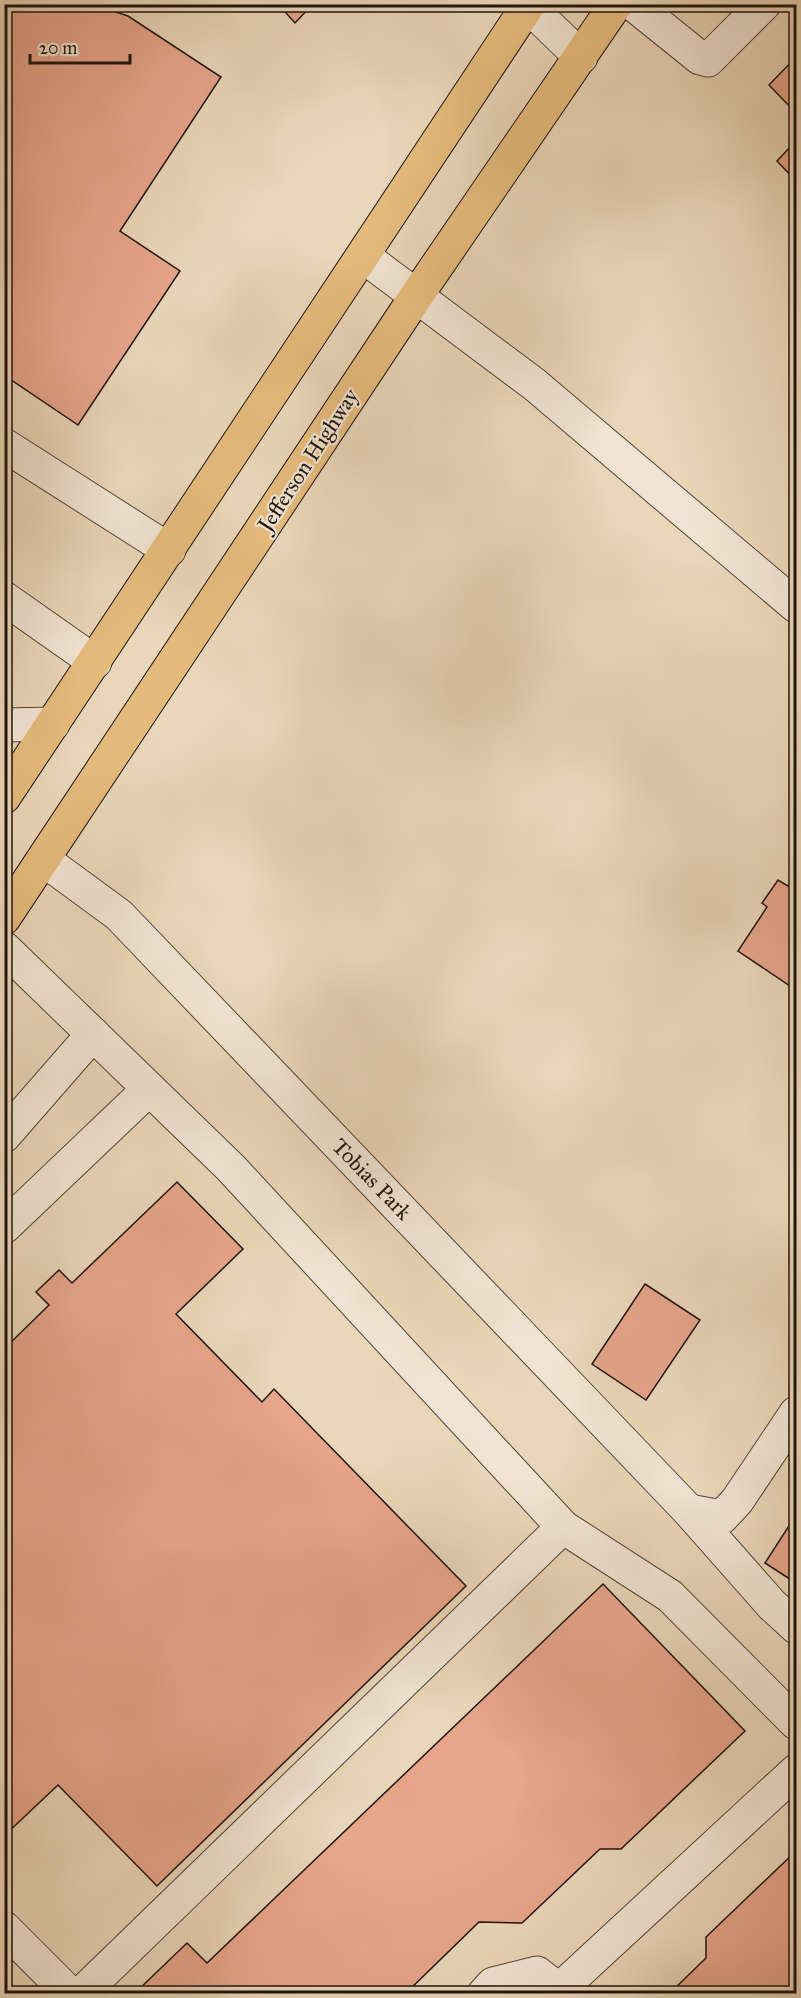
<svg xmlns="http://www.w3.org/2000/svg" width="801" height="1998" viewBox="0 0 801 1998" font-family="'IM FELL Great Primer',serif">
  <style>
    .building { fill: #e7a58b; stroke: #1e140c; stroke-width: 1.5 }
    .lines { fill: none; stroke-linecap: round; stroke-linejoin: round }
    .minor-casing { stroke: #514437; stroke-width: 35 }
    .major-casing { stroke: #1e140c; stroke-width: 35 }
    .minor { stroke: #f1e4d2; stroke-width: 33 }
    .major { stroke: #e5bb7c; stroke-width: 33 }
    .labels { text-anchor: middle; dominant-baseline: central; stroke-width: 4.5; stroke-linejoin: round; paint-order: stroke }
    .street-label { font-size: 22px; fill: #1e140c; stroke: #f1e4d2 }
  </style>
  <rect width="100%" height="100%" fill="#ead6b9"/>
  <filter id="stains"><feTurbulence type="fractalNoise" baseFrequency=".00333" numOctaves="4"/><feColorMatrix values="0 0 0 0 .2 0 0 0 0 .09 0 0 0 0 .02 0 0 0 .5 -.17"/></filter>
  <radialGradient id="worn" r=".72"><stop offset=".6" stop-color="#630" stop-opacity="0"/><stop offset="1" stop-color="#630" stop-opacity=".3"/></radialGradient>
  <!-- building -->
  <g class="building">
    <polygon points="4,4 91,4 128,16 221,77 120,231 180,271 78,425 4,375"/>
    <polygon points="278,4 313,4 295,23"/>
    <polygon points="796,57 796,113 769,85"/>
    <polygon points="796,141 796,181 777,161"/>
    <polygon points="796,878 796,990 738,951 767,907 762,903 778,880 788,886"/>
    <polygon points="177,1182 243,1249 176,1314 262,1402 274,1389 466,1586 157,1886 58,1785 4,1836 4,1349 49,1305 36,1292 59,1270 72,1283"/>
    <polygon points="645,1284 700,1320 646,1400 592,1364"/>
    <polygon points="796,1515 796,1583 765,1563"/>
    <polygon points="603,1584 745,1731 621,1849 600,1849 522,1923 479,1922 405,1994 134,1994 187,1943 207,1963"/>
    <polygon points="796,1851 796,1994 669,1994 706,1958 706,1937"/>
  </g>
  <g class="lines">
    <defs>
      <g id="minor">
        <polyline points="526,4 581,57"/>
        <polyline points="633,4 700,58 708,60 764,4"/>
        <polyline points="363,256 534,384 796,606"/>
        <polyline points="4,445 169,550"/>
        <polyline points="4,598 95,662"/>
        <polyline points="4,725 53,724"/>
        <polyline points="44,860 119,915 689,1511 772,1605 796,1627"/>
        <polyline points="4,948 231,1168 563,1527 670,1596 796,1723"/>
        <polyline points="4,1136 93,1034"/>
        <polyline points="4,1227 149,1089"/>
        <polyline points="689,1511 722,1517 737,1501 796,1413"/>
        <polyline points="4,1928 70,1994"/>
        <polyline points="559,1990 796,1771"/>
        <polyline points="81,1994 563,1527"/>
        <polyline points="484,1994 493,1984 537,1973 564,1994"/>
      </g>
      <g id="major">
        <polyline points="4,797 529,4"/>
        <polyline points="4,918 417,295 616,4"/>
      </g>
    </defs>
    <!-- minor casing -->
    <use href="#minor" class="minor-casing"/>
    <!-- major casing -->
    <use href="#major" class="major-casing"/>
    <!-- minor -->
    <use href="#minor" class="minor"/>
    <!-- major -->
    <use href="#major" class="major"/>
  </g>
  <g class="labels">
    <!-- street labels -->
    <g class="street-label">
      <text transform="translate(308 460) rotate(-57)">Jefferson Highway</text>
      <text transform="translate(372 1179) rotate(46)">Tobias Park</text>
    </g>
  </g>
  <!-- margin -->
  <rect width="801" height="1998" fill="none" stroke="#ead6b9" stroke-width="24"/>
  <rect x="6" y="6" width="789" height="1986" fill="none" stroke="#1e140c" stroke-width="3"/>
  <rect x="12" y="12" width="777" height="1974" fill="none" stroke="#1e140c" stroke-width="1.5"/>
  <!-- scale -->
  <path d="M30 54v9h100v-9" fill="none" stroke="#1e140c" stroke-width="3"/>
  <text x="39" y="54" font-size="18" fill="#1e140c" stroke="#f1e4d2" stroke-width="4.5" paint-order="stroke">20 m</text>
  <rect width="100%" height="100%" filter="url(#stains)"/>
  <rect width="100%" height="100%" fill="url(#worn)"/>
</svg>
